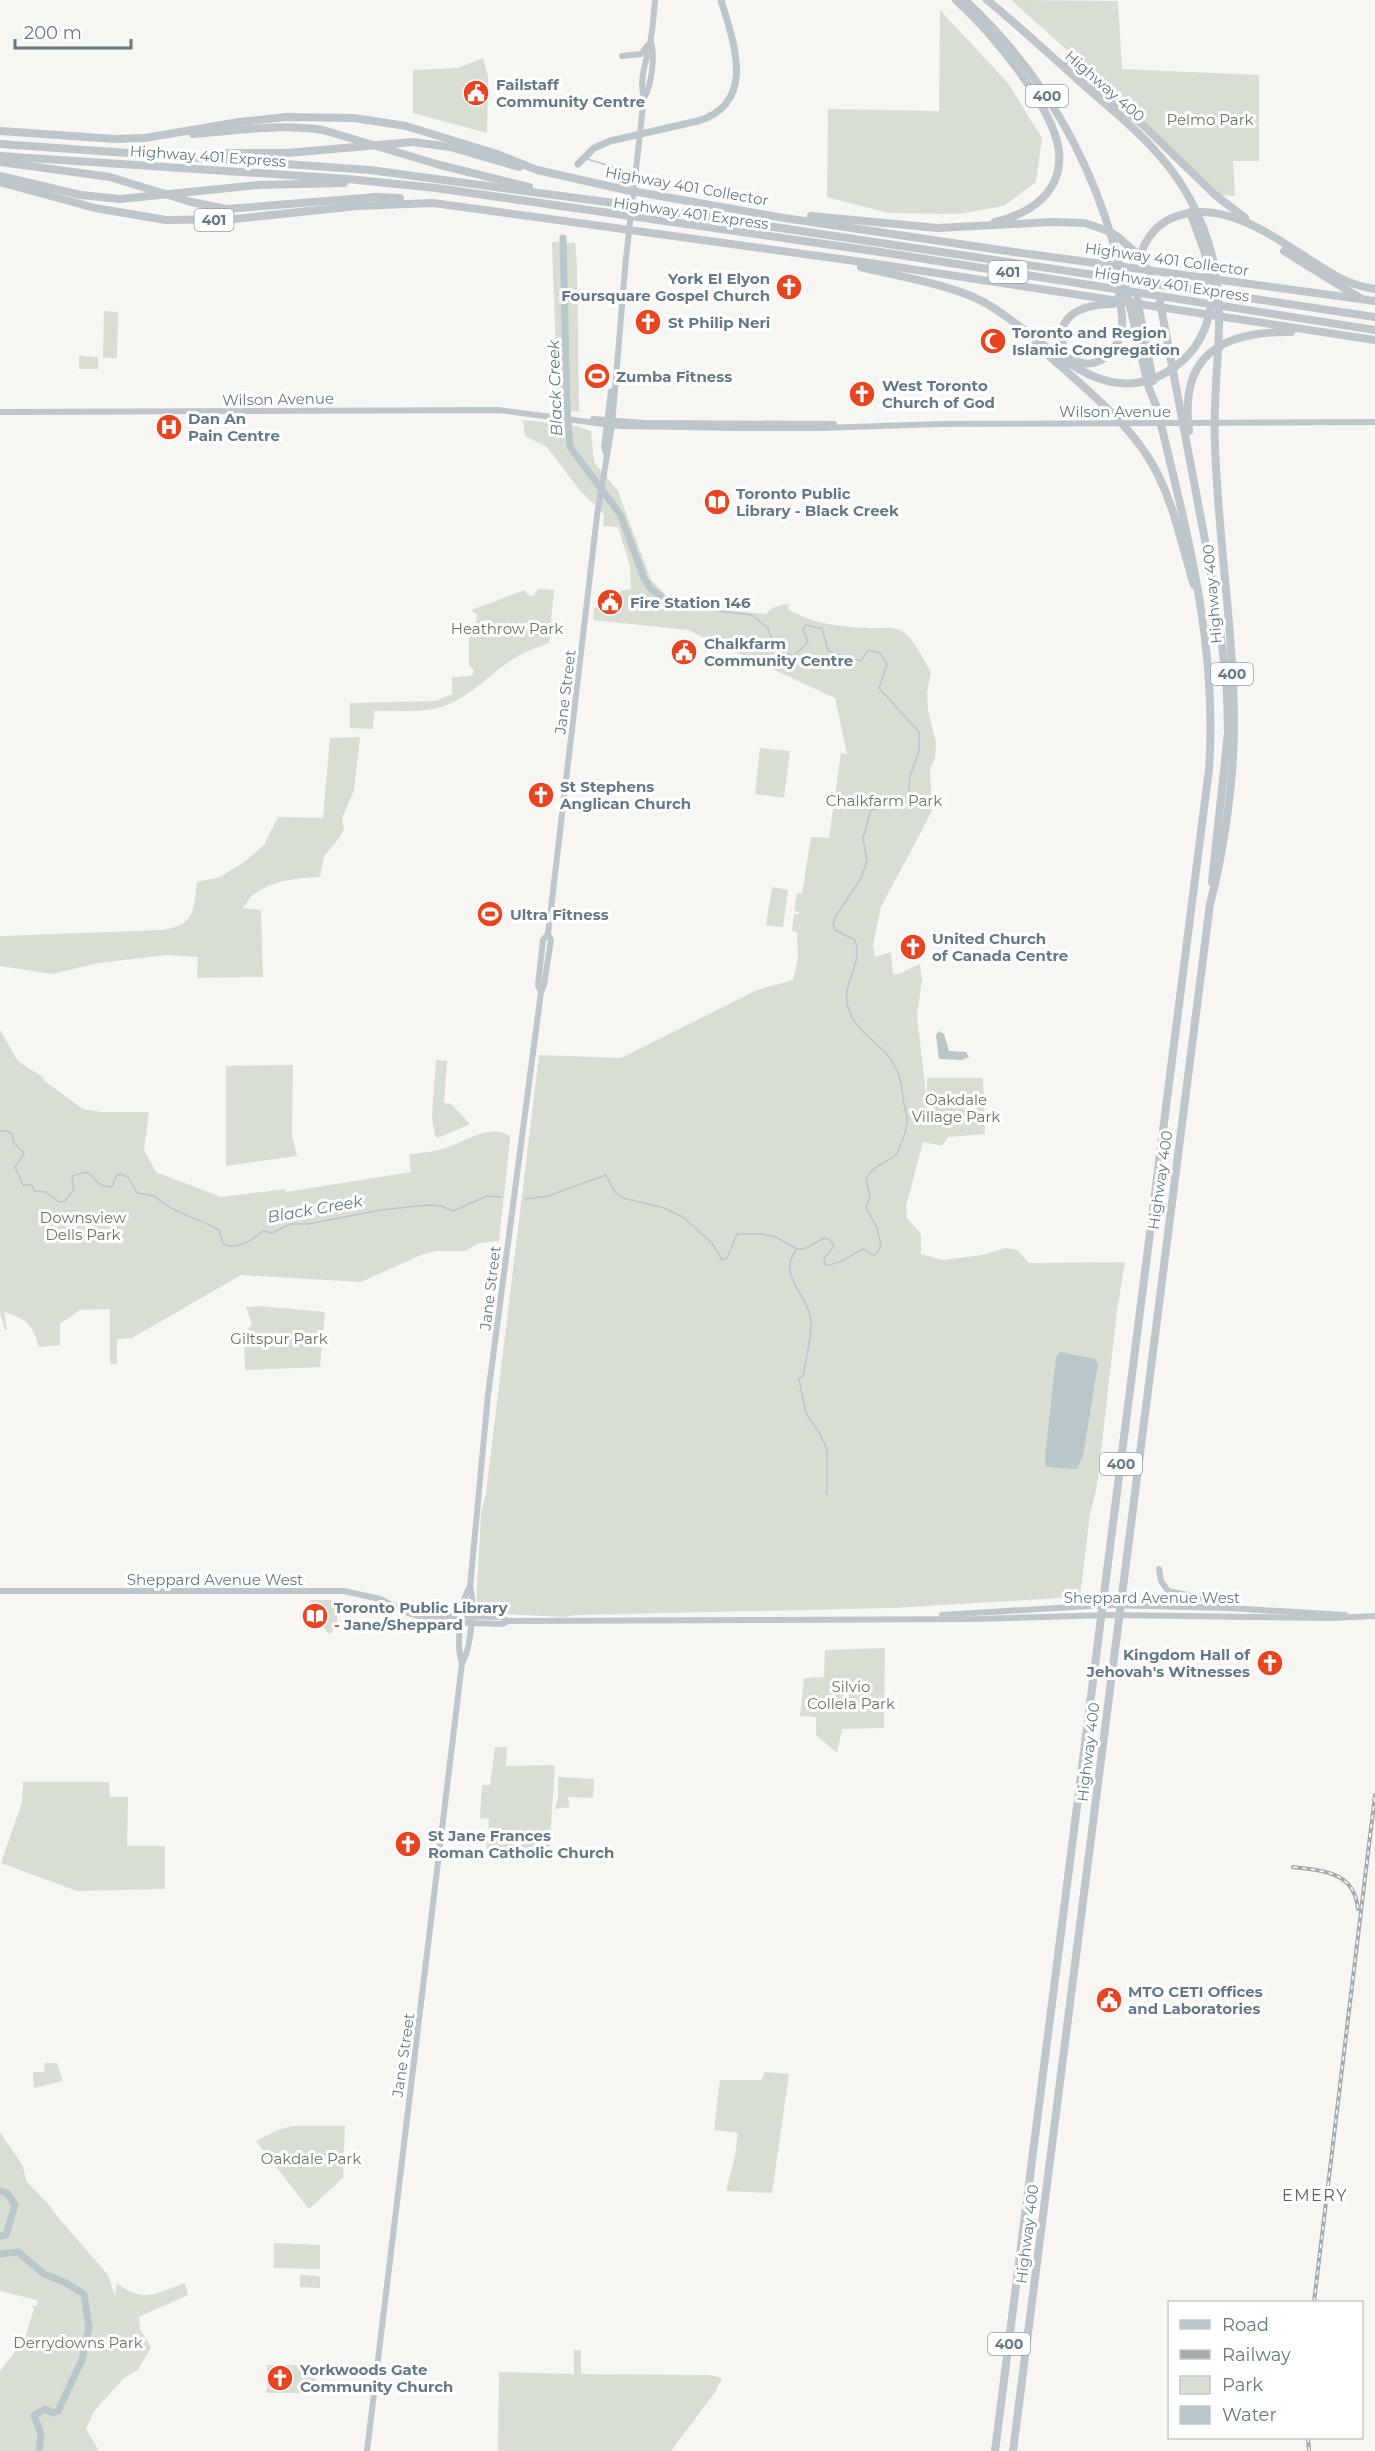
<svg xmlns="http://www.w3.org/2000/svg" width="1375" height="2451" viewBox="0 0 1375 2451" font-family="Montserrat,sans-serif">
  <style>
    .green { fill: #d8ded4 }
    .water { fill: #b9c7ca }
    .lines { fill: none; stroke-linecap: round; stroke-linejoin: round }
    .stream { stroke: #b9c7ca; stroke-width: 1.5 }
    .river { stroke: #b9c7ca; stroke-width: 7 }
    .secondary { stroke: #bec6cb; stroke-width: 6 }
    .motorway { stroke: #bec6cb; stroke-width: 8 }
    .rail-casing { stroke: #a2aaaf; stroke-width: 4 }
    .rail { stroke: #fff; stroke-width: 1.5; stroke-dasharray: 4.5; stroke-linecap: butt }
    .labels { text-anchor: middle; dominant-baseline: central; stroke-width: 6; stroke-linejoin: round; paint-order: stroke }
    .shield { fill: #fff; stroke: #93a1aa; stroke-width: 1.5 }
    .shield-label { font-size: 14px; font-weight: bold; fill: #657985 }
    .poi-label { font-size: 15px; font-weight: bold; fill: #657985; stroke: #fff; text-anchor: start }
    .street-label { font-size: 15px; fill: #657985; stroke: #fff }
    .park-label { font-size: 15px; fill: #667760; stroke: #fff }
    .water-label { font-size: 16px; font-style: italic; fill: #607b81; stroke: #fff }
    .neighbourhood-label { font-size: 16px; letter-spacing: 1.5px; fill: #53616a; stroke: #fff }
  </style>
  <rect width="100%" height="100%" fill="#f7f6f3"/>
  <!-- green -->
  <g class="green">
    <polygon points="1011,0 1118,1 1122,69 1259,75 1259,161 1233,161 1235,196 1219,195 1115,93"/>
    <polygon points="940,10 1008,83 1042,138 1036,182 1004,206 959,214 888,213 827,197 828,109 939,111"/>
    <polygon points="483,58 488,76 487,133 413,113 413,70 458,68"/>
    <polygon points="552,242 575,243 577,264 579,412 558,409"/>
    <polygon points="104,311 118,312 117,358 103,358"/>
    <polygon points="79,356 98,357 98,369 79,369"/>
    <path d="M523,420L577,426L591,431L594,462L618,491L651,580L667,596L711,609L767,614C771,606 781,605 789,604L788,609C812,624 841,627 869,628C881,629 895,625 905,633C916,643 923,659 931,672L927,693L928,710L936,743L935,759L930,769L932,811L881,907L873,944L875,957L891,952L893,974H899L920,964L922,979L917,1016L927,1102V1078H983L985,1134L948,1137L942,1146L923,1142L906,1206L907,1218L921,1234V1254L943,1260L982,1255L1006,1248L1017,1250L1029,1263L1125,1262L1117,1311L1097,1486L1090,1514L1080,1596L1077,1591L1076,1597L892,1608L576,1615L565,1617L479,1613L476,1608L481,1514L486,1493L539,1055L621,1058L757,990L793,980L798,959L797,932L792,931L794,914H799V912L794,911L797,893L802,894L811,837L829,838L841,753L847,754L835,698L688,630L593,620L594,608L620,607V591L631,589L630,566L618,527L603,526L604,514L581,492L547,447L525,436Z"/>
    <path d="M539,589L554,590L549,643C535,648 522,653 510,661C490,675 472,694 449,704C428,714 397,710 374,711L373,729L350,728V703L436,701L452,694V677L472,676L474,670L469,666V625L476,622L477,615L471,610L525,590L528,595L533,596Z"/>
    <path d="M360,737L354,790L342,819L344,828L340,837L324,856L320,877C296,878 274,880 254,894C249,897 247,905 242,908L261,910L263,977L197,978L198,957L167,955L99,963L52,974L0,966V936L163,930C196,924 193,911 197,882L220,877L244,862L264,845L278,817L323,818L330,738Z"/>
    <polygon points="760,748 790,751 784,798 755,794"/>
    <polygon points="772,887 788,890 783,927 766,925"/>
    <path d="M0,1030L18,1061L44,1078L43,1080L83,1109L101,1112H149L144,1150L156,1172L221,1197L285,1189L286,1192L411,1172L409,1154C420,1153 432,1152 442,1149C463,1144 488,1122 510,1136V1140L499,1241L479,1243L466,1251H435L421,1255L361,1282L241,1275L132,1338L117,1339V1364H110V1309L80,1310L60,1324V1345L39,1347C33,1325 26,1318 4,1312L7,1330H5L0,1313Z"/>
    <polygon points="436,1060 447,1061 444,1103 451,1104 470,1124 438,1138 435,1136 432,1116"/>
    <polygon points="293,1065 292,1135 297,1156 226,1166 226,1066"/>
    <polygon points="259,1306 325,1312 320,1367 245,1370 244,1334 252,1324 246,1307"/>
    <polygon points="310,1600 337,1600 337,1628 329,1634 322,1626 322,1606 310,1606"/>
    <polygon points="885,1648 884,1728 842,1729 837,1753 816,1735 816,1717 800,1716 804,1678 824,1677 825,1650"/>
    <polygon points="495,1747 507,1747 506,1766 555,1765 549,1854 486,1854 489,1819 480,1818 482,1785 490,1785"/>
    <polygon points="558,1777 594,1779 593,1798 568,1797 570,1807 555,1809 558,1797"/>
    <polygon points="23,1782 109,1782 110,1797 128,1797 127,1846 165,1846 165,1889 77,1891 1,1863 22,1802"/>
    <polygon points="45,2063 57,2063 63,2081 34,2088 33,2072 44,2072"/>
    <polygon points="765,2072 789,2074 772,2193 726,2191 735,2156 738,2133 714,2130 720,2080 761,2080"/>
    <polygon points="292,2126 345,2126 343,2178 309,2209 256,2141 278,2130"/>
    <path d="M0,2132L23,2166L26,2181L53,2209H51L108,2275L115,2296L117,2283C143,2304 157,2293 185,2283L188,2295L139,2317L140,2329L151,2347L138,2370L124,2378L94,2411L86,2429L99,2451H0V2371L24,2340L34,2309L32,2306H37V2300L0,2291Z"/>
    <polygon points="274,2243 320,2245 320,2269 274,2268"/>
    <polygon points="300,2275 320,2276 320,2288 300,2287"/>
    <polygon points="574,2350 581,2350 581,2374 709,2375 722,2378 716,2391 671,2451 498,2451 499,2372 574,2374"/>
    <polygon points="267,2365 317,2365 314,2393 267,2393"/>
  </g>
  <!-- water -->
  <g class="water">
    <polygon points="939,1031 944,1034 949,1051 966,1052 969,1057 962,1060 939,1059 936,1035"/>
    <polygon points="1060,1352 1095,1359 1098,1364 1083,1456 1077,1469 1046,1467 1045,1458 1056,1357"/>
  </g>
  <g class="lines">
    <!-- stream -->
    <g class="stream">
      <polyline points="584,158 626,171"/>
      <path d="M0,1131H7L12,1134L14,1143L24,1153L15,1167L23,1185H32L34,1191L46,1192L59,1202L65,1201L74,1189L72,1183L73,1176L85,1172L90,1174C97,1182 101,1188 112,1187L116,1176L120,1174L128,1177L137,1193L155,1196C168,1211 201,1219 219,1230L223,1244C239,1250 251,1241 263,1231L272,1233L290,1224H308L381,1210L427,1205L441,1206L453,1211L487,1196L501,1197"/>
      <path d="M526,1199L548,1196L606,1175L615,1192L623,1198L664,1208L683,1217L712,1243L722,1260L727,1258L737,1234H761L776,1237L797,1249H804L824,1238L830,1240L834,1246L824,1259L825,1265C841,1265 851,1254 864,1249L872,1255L876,1254L881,1246L877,1228L866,1207L870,1197L866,1178C874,1164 893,1161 897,1153C901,1145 906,1131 907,1122C908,1116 905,1110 904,1104C902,1092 902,1080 896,1068C885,1044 855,1034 848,1007C841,983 864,964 855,940L835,930L833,924L835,917L861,878L867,861L863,838L871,810L892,806L901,807L908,800L910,776L919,751V732L879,688L887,664L880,653L868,650L861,661L833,653L828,650L822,629L806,625L803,629L808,642L794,656L780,652L774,647L768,628L752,615L686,607"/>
      <path d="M796,1250C776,1278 811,1295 811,1324C811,1340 806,1359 803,1376L799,1379L806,1413L820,1434L827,1450V1494"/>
    </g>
    <!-- river -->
    <g class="river">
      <path d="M578,164L594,148L610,141L698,121C757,103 734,43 721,0"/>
      <polyline points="563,238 567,409 570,447 620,514 644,578 650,588 667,602 686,607"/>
      <polyline points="0,2191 7,2193 15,2205 6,2235 0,2236"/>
      <polyline points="0,2254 18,2252 44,2274 66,2283 84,2294 89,2328 82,2360 58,2411 53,2413 45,2409 34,2415 41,2434 39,2451"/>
    </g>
    <!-- secondary -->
    <g class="secondary">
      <polyline points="622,56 641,54 647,46"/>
      <path d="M644,98C652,84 655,57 651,42"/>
      <polyline points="0,412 498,410 619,426 739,428 821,428 941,424 1375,422"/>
      <polyline points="593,419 644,423 834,424"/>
      <polyline points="606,453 604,447 611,391"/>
      <polyline points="541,992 538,985 543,940 548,934"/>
      <polyline points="1159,1569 1161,1581 1168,1591 1207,1599 1222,1606"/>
      <polyline points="0,1591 344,1591 380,1599 408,1613 436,1622 502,1624 508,1621 978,1619 1109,1615 1332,1618 1375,1616"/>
      <polyline points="942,1615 1106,1605 1228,1608 1345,1615"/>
      <polyline points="426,1619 436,1616 501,1617 508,1621"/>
      <path d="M462,1663C456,1648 460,1600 470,1587"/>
      <path d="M367,2451L462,1663C471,1649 475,1603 470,1587L488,1395L541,992L544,985L551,940L548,934L597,516L612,425L626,258L644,98C638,78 648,58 651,38C653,25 654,13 655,0"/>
    </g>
    <!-- motorway -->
    <g class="motorway">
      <path d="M956,0C990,31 1053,105 1059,151C1063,192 1030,214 995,222"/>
      <path d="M965,0C1036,66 1086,149 1113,242C1128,290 1137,340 1149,388L1157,408C1186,529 1218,643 1209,769L995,2451"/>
      <path d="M987,0C1018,25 1048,53 1078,80C1119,116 1164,150 1190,199C1238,288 1211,354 1215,445C1218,539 1234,632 1234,725C1234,779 1224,852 1210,904L1013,2451"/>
      <polyline points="1065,61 1144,126 1214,194 1245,218"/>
      <polyline points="0,131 115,139 145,138 239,122 286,117 354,118 406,126 497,154 537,170 626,190 784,218 1000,250 1375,301"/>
      <path d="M193,134C237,131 279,123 323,130L440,165L529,187"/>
      <polyline points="0,144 370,170 621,204 1375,317"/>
      <polyline points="206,153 287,153 413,142 450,147 519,167"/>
      <polyline points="0,156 348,179 436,188 887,253 1375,330"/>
      <polyline points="0,162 110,177 191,202 227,209 376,197 400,198"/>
      <polyline points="0,176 81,195 120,199 258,185 344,183"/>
      <polyline points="0,182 95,208 166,220 234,219 357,206 433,203 877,264 1375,340"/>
      <polyline points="1190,212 1205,253 1211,298"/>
      <polyline points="811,216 938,228 1052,222 1085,223 1108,231 1118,237 1134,251 1150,273"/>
      <polyline points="1284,251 1360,298"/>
      <path d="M1139,259C1145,239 1156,223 1177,216C1233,196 1293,253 1340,278C1351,284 1363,287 1375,289"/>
      <path d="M861,267C897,276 936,282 971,296C1034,322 1092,416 1167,372C1191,358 1205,337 1210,310"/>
      <polyline points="1137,299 1153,381"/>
      <polyline points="1160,302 1207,551 1222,644 1227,692 1228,733 1212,882"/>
      <path d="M1113,304C1092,304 1060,310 1062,338C1062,344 1064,351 1069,355C1089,375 1115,357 1121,333C1124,321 1121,309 1119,296"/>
      <path d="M1036,344C1079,384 1135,424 1160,479C1176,513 1183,550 1194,585"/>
      <path d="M1189,431C1179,355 1222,331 1291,332"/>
    </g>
    <defs>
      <g id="rail">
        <path d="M1293,1867C1323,1871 1354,1871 1358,1909"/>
        <polyline points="1314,2302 1375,1795"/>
        <polyline points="1308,2438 1309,2451"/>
      </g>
    </defs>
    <!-- rail casing -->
    <use href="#rail" class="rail-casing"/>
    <!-- rail -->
    <use href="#rail" class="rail"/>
  </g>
  <!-- icons -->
  <defs>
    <symbol id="civic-disc" viewBox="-11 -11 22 22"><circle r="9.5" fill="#e74422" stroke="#fff"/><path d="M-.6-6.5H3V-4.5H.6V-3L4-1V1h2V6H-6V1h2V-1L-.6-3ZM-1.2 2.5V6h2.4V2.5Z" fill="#fff"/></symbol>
    <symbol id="church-disc" viewBox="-11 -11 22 22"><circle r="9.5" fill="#e74422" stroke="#fff"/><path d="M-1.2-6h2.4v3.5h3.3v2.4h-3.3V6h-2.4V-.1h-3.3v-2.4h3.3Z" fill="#fff"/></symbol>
    <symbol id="mosque-disc" viewBox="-11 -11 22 22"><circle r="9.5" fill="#e74422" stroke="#fff"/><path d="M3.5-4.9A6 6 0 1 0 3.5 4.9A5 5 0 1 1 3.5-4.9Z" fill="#fff"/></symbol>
    <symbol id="stadium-disc" viewBox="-11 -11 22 22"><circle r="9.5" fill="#e74422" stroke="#fff"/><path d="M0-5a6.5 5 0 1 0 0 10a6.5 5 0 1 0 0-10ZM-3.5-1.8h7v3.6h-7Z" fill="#fff"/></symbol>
    <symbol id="hospital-disc" viewBox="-11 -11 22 22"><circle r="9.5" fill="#e74422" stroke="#fff"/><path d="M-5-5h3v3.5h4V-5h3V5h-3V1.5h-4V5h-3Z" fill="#fff"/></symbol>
    <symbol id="library-disc" viewBox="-11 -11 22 22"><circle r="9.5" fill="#e74422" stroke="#fff"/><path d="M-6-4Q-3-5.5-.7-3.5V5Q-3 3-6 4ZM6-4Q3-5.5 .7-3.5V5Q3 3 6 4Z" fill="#fff"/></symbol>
  </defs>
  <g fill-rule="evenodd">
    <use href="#civic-disc" x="461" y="78" width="30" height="30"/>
    <use href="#church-disc" x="774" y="272" width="30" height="30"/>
    <use href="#church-disc" x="633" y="307" width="30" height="30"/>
    <use href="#mosque-disc" x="978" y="326" width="30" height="30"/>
    <use href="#stadium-disc" x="582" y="361" width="30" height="30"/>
    <use href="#church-disc" x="847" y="379" width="30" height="30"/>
    <use href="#hospital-disc" x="154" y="412" width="30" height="30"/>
    <use href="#library-disc" x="702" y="487" width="30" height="30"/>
    <use href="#civic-disc" x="595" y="587" width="30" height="30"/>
    <use href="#civic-disc" x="669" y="637" width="30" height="30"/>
    <use href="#church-disc" x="526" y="780" width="30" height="30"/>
    <use href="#stadium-disc" x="475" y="899" width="30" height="30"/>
    <use href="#church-disc" x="898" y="932" width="30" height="30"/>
    <use href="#library-disc" x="300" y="1601" width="30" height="30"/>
    <use href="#church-disc" x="1255" y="1648" width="30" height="30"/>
    <use href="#church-disc" x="393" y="1829" width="30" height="30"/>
    <use href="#civic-disc" x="1094" y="1985" width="30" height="30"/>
    <use href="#church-disc" x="265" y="2363" width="30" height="30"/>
  </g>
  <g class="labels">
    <!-- shield labels -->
    <g class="shield">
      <rect x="1026" y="85" width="42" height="22" rx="4.5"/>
      <rect x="194.5" y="209" width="39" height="22" rx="4.5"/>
      <rect x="988.5" y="261" width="39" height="22" rx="4.5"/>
      <rect x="1211" y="663" width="42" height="22" rx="4.5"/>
      <rect x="1100" y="1453" width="42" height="22" rx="4.5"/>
      <rect x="988" y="2333" width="42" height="22" rx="4.5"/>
    </g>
    <g class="shield-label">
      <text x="1047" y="96">400</text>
      <text x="214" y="220">401</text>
      <text x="1008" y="272">401</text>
      <text x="1232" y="674">400</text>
      <text x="1121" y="1464">400</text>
      <text x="1009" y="2344">400</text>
    </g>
    <!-- poi labels -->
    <g class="poi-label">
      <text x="496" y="84">Failstaff<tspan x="496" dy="17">Community Centre</tspan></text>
      <text x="770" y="278" text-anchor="end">York El Elyon<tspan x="770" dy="17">Foursquare Gospel Church</tspan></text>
      <text x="668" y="322">St Philip Neri</text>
      <text x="1012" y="332">Toronto and Region<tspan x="1012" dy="17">Islamic Congregation</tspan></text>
      <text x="616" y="376">Zumba Fitness</text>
      <text x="882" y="385">West Toronto<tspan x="882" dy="17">Church of God</tspan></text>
      <text x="188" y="418">Dan An<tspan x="188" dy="17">Pain Centre</tspan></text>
      <text x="736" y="493">Toronto Public<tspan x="736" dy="17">Library - Black Creek</tspan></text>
      <text x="630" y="602">Fire Station 146</text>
      <text x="704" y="643">Chalkfarm<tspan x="704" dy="17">Community Centre</tspan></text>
      <text x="560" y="786">St Stephens<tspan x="560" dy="17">Anglican Church</tspan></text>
      <text x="510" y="914">Ultra Fitness</text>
      <text x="932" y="938">United Church<tspan x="932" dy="17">of Canada Centre</tspan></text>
      <text x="334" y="1607">Toronto Public Library<tspan x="334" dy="17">- Jane/Sheppard</tspan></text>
      <text x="1250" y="1654" text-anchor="end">Kingdom Hall of<tspan x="1250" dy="17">Jehovah's Witnesses</tspan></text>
      <text x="428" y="1835">St Jane Frances<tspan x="428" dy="17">Roman Catholic Church</tspan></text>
      <text x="1128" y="1991">MTO CETI Offices<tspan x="1128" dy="17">and Laboratories</tspan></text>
      <text x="300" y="2369">Yorkwoods Gate<tspan x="300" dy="17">Community Church</tspan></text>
    </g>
    <!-- street labels -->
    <g class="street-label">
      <text transform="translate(1105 86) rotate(41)">Highway 400</text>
      <text transform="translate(208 156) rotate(4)">Highway 401 Express</text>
      <text transform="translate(687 186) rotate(10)">Highway 401 Collector</text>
      <text transform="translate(691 213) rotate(8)">Highway 401 Express</text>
      <text transform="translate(1167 259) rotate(8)">Highway 401 Collector</text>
      <text transform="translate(1172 284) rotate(9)">Highway 401 Express</text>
      <text transform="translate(278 399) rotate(-1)">Wilson Avenue</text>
      <text x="1115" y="411">Wilson Avenue</text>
      <text transform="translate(1212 594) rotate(-95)">Highway 400</text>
      <text transform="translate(565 692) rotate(-83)">Jane Street</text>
      <text transform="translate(1160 1180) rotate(-82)">Highway 400</text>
      <text transform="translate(490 1288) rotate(-83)">Jane Street</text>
      <text x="215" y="1579">Sheppard Avenue West</text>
      <text x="1152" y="1597">Sheppard Avenue West</text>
      <text transform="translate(1088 1752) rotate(-83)">Highway 400</text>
      <text transform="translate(403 2055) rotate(-82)">Jane Street</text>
      <text transform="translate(1027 2234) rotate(-83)">Highway 400</text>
    </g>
    <!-- park labels -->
    <g class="park-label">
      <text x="1210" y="119">Pelmo Park</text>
      <text x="507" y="628">Heathrow Park</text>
      <text x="884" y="800">Chalkfarm Park</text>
      <text x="956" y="1099">Oakdale<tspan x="956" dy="17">Village Park</tspan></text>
      <text x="83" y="1217">Downsview<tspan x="83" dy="17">Dells Park</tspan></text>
      <text x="279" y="1338">Giltspur Park</text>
      <text x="851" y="1686">Silvio<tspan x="851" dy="17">Collela Park</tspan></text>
      <text x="311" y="2158">Oakdale Park</text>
      <text x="78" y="2342">Derrydowns Park</text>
    </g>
    <!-- water labels -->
    <g class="water-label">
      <text transform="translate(555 388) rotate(-92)">Black Creek</text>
      <text transform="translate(315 1209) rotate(-10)">Black Creek</text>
    </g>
    <!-- neighbourhood labels -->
    <g class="neighbourhood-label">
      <text x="1315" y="2195">EMERY</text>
    </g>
  </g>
  <!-- legend -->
  <rect x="1168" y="2301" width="195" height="138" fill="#ffffff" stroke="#c1c9ce" stroke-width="1.5"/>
  <rect x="1180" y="2320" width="30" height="9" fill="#bec6cb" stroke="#c1c9ce" stroke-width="1.5"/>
  <text x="1222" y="2331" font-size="18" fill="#657985">Road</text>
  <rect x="1180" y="2350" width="30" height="9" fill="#a2aaaf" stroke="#c1c9ce" stroke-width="1.5"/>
  <text x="1222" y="2361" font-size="18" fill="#657985">Railway</text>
  <rect x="1180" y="2376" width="30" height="18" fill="#d8ded4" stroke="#c1c9ce" stroke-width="1.5"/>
  <text x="1222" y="2391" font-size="18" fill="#657985">Park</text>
  <rect x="1180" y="2406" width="30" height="18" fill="#b9c7ca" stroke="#c1c9ce" stroke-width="1.5"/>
  <text x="1222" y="2421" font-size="18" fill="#657985">Water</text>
  <!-- scale -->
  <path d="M15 39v9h116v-9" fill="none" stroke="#657985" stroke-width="3"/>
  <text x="24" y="39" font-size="18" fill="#657985" stroke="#ffffff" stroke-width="4.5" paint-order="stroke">200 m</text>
</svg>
